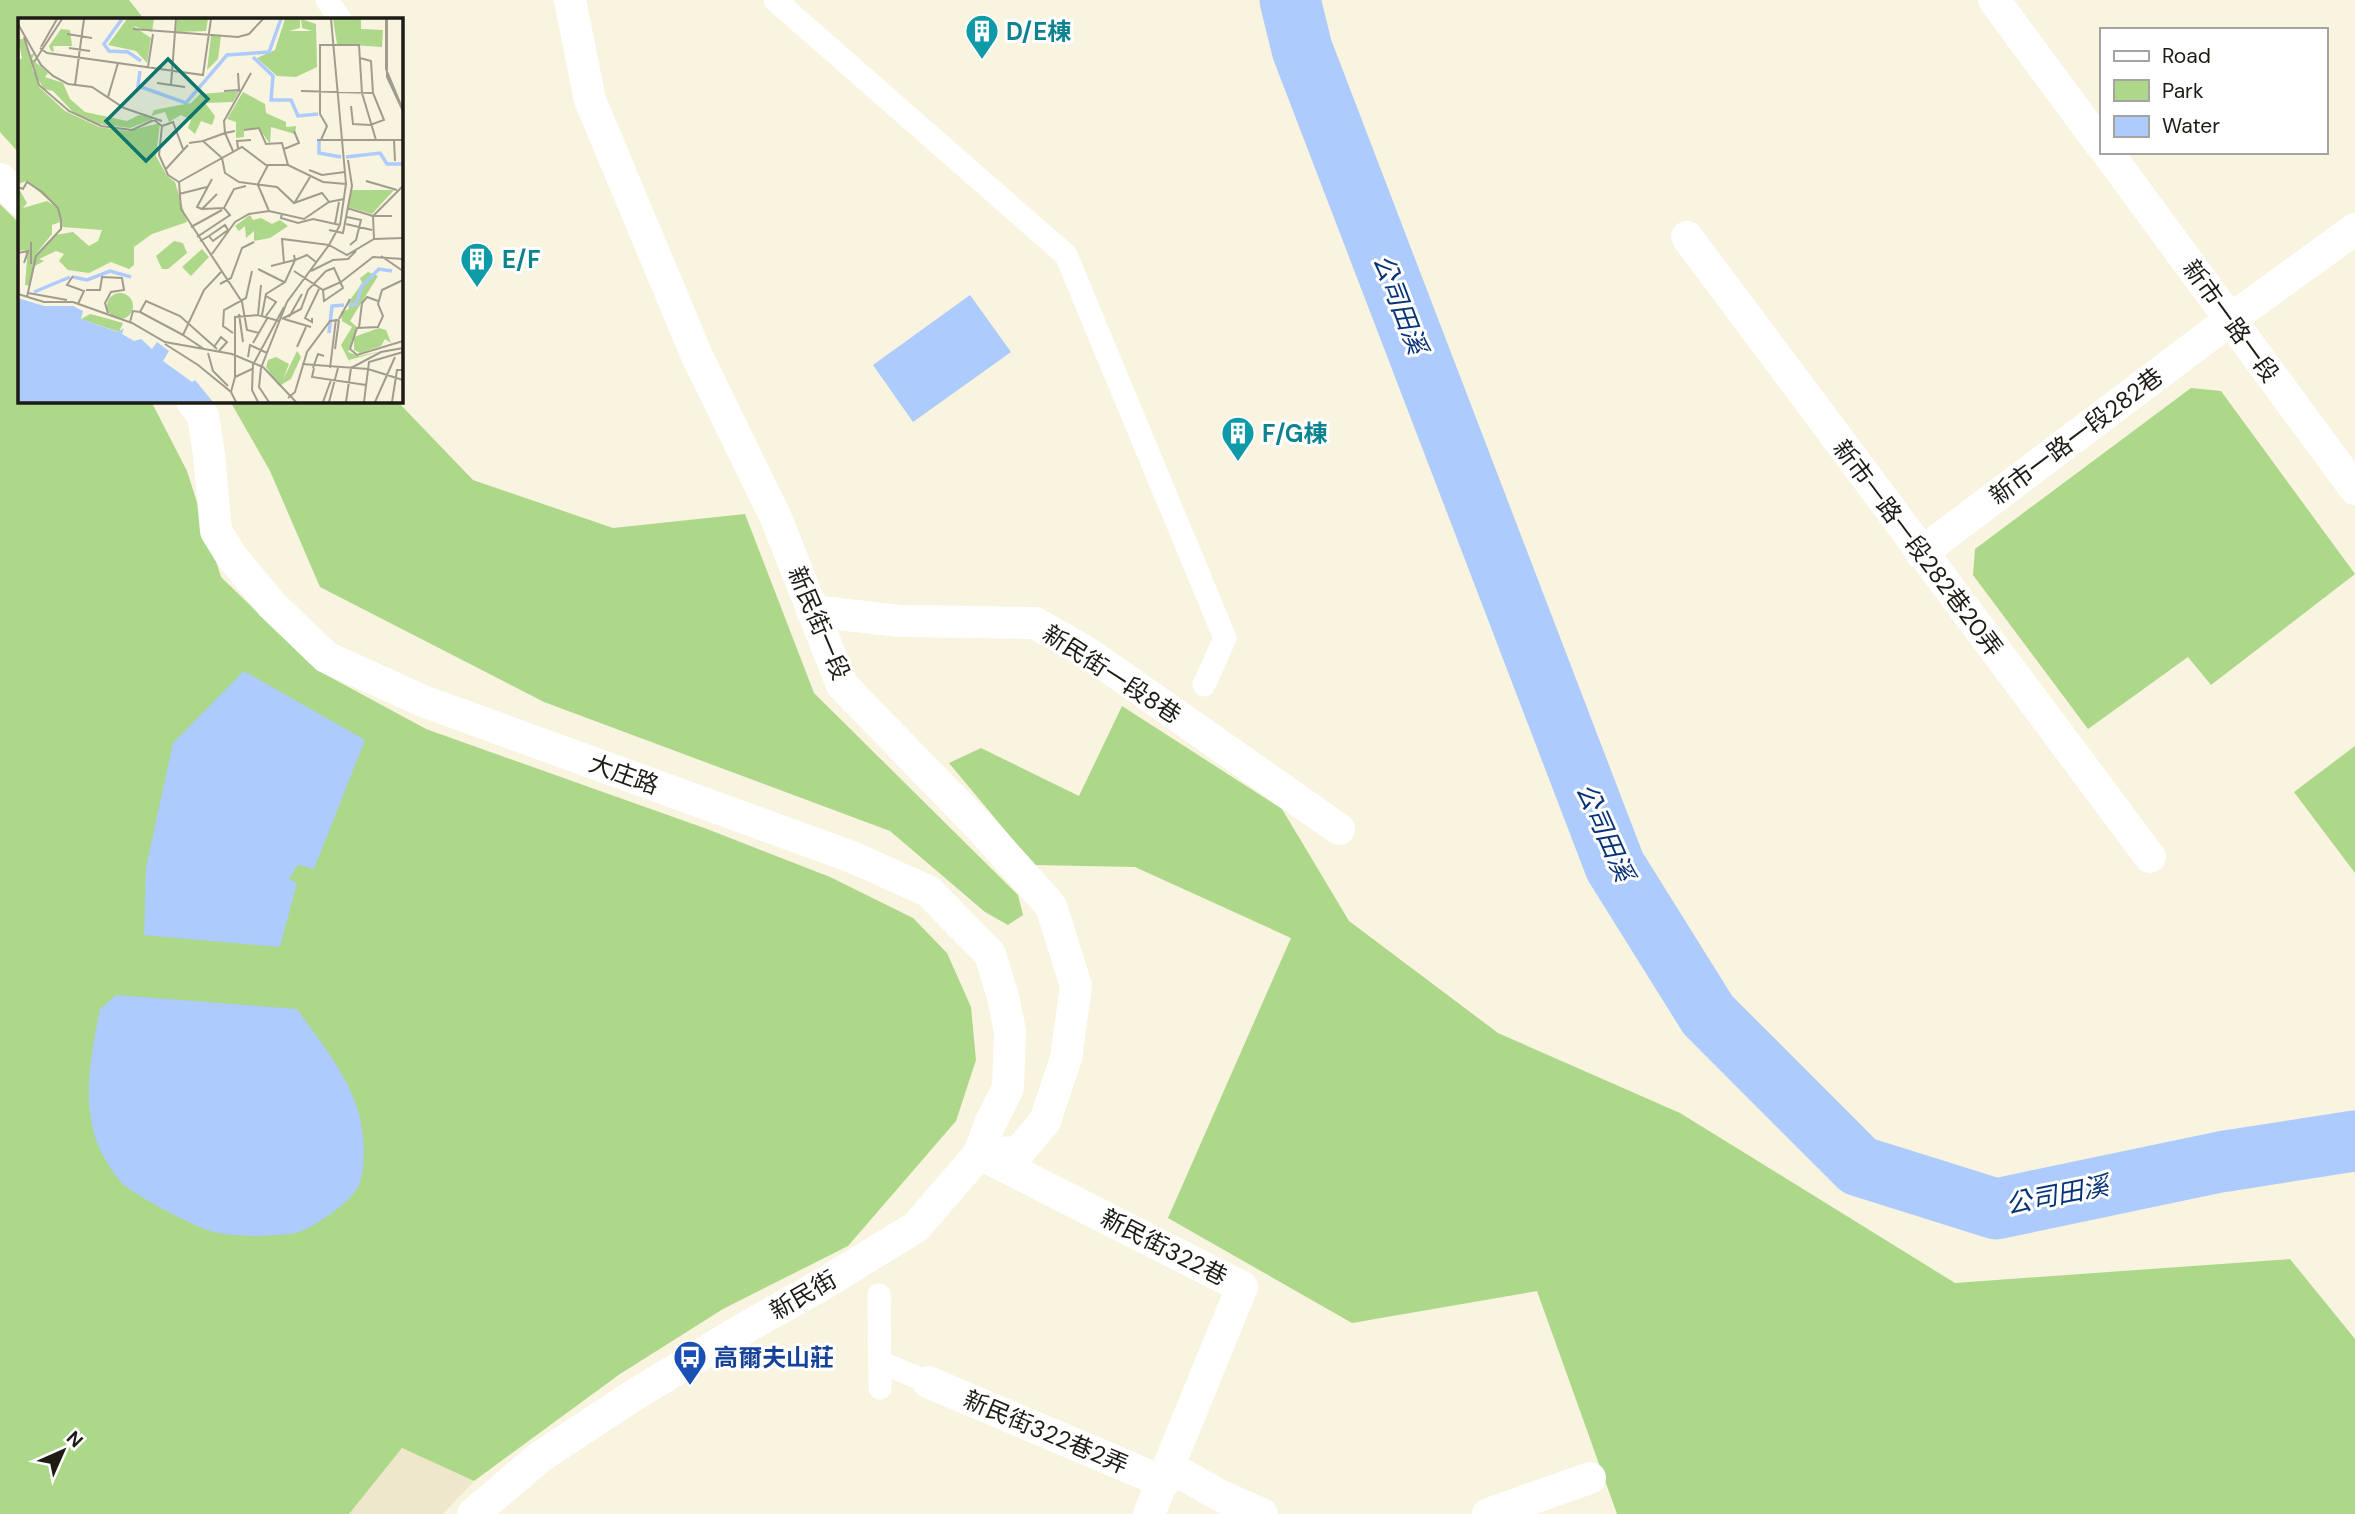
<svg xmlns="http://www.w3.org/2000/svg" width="2355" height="1514" viewBox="0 0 2355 1514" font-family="'DM Sans','Noto Sans TC',sans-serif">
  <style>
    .built { fill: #eee7cb }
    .green { fill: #add789 }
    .water { fill: #adcbfc }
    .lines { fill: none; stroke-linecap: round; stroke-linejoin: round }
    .river { stroke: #adcbfc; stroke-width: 61 }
    .pedestrian { stroke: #fff; stroke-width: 23 }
    .minor { stroke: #fff; stroke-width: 32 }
    .labels { text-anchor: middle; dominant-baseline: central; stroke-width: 6; stroke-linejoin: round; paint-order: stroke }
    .culture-label { font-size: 24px; font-weight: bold; fill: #0d838f; stroke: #fff; text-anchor: start }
    .street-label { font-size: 24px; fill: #1d1b14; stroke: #fff }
    .transit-label { font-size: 24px; font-weight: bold; fill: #164399; stroke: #fff; text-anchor: start }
    .water-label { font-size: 26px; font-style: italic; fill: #073377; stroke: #fff }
    .inset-river { fill: none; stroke: #adcbfc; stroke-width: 3.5 }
    .inset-road { fill: none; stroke: #a19d8e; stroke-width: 2 }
    .view { fill: #0f766e; fill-opacity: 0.15; stroke: #0f766e; stroke-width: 3.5 }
    .inset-edge { fill: none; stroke: #1d1b14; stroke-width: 3.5 }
  </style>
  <rect width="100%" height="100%" fill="#f9f4df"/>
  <!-- built -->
  <polygon class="built" points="402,1448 474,1481 443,1514 349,1514"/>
  <!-- green -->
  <g class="green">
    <polygon points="0,0 129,0 144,19 19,19 19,153 0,132"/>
    <polygon points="0,204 19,223 19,401 151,401 187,471 221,577 317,670 426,729 707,829 830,877 913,918 947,953 971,1007 976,1060 956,1121 848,1246 723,1309 620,1374 474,1481 402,1448 349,1514 0,1514"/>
    <polygon points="2191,388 2221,391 2355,574 2211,685 2188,657 2088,729 1973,575 1975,549"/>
    <polygon points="230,401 397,401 473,480 613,528 745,514 814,693 1018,895 1023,915 1008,925 985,912 890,831 544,702 320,587 270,471"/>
    <polygon points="1122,706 1282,809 1349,921 1498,1033 1680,1113 1955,1283 2290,1259 2355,1339 2355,1514 1617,1514 1537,1291 1352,1323 1168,1218 1291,938 1135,867 1034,865 949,763 981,748 1079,796"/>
    <polygon points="2355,746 2355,873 2294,792"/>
  </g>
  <!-- water -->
  <g class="water">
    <polygon points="970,295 1011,352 913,422 873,365"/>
    <polygon points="244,671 365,740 314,869 298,865 289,879 297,883 280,947 144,935 146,867 173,743"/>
    <path d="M116,995L297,1009C320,1042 348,1074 359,1114C364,1133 368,1175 355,1192C345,1205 315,1227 299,1232C282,1237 232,1237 214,1232C196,1228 138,1197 124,1185C115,1177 103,1157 98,1145C81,1100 91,1055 100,1009Z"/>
  </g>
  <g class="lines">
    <!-- river -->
    <polyline class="river" points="1290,0 1302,49 1615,866 1708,1015 1859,1166 1996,1209 2220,1162 2355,1141"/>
    <!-- pedestrian -->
    <g class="pedestrian">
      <polyline points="327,0 340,19"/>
      <polyline points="775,0 1066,255 1225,638 1204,685"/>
      <polyline points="879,1295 880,1388"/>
      <polyline points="880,1362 928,1382"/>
    </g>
    <!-- minor -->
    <g class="minor">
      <polyline points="570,0 590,100 697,356 776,518 842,685 980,827 1051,906 1076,986 1066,1058 1045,1121 1019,1152 979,1154"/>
      <polyline points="1994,0 2101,145"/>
      <polyline points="2107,152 2355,489"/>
      <polyline points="0,179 19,199"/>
      <polyline points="1687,237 2150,857"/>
      <polyline points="192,401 203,416 209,455 216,531 232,557 271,604 326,657 423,701 852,857 928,891 990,954 1003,997 1010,1031 1008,1088 990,1124 979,1154 916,1227 823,1284 738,1332 631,1397 540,1457 473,1514"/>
      <polyline points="1921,553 2231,319 2355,229"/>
      <polyline points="812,611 900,621 1035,623 1088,653 1339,829"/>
      <polyline points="980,1154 1242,1287 1149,1514"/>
      <polyline points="928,1382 1164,1482"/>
      <polyline points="1170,1467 1217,1494 1262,1514"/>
      <polyline points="1488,1514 1590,1478"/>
    </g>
  </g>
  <!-- icons -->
  <defs>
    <symbol id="building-pin" viewBox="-11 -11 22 30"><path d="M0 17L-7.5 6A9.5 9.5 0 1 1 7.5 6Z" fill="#0f9aa8" stroke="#fff"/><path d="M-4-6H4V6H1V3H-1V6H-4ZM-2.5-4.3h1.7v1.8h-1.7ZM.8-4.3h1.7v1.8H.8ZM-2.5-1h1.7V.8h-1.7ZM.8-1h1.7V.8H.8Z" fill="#fff"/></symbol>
    <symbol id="bus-pin" viewBox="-11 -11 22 30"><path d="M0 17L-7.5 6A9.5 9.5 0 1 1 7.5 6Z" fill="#1a4fb4" stroke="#fff"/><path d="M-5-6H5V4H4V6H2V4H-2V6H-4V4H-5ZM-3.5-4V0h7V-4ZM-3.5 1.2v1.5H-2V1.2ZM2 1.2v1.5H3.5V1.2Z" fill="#fff"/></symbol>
  </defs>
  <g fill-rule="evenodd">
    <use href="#building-pin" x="963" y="12" width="38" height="52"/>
    <use href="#building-pin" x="458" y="240" width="38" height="52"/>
    <use href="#building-pin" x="1219" y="414" width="38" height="52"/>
    <use href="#bus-pin" x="671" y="1338" width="38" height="52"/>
  </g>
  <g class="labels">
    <!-- culture labels -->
    <g class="culture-label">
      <text x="1006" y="31">D/E棟</text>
      <text x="502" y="259">E/F</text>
      <text x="1262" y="433">F/G棟</text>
    </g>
    <!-- street labels -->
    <g class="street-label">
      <text transform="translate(2231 321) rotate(54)">新市一路一段</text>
      <text transform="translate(2076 436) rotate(-37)">新市一路一段282巷</text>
      <text transform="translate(1918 548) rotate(53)">新市一路一段282巷20弄</text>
      <text transform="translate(819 623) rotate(67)">新民街一段</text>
      <text transform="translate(1112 674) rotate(33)">新民街一段8巷</text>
      <text transform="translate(624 774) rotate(20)">大庄路</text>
      <text transform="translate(1164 1247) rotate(27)">新民街322巷</text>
      <text transform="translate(803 1295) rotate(-30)">新民街</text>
      <text transform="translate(1046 1432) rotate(23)">新民街322巷2弄</text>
    </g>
    <!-- transit labels -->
    <g class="transit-label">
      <text x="714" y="1357">高爾夫山莊</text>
    </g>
    <!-- water labels -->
    <g class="water-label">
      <text transform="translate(1400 304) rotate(69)">公司田溪</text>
      <text transform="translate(1605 832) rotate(66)">公司田溪</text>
      <text transform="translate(2057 1195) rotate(-11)">公司田溪</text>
    </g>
  </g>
  <!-- overview -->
  <g transform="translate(18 18)">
    <rect width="385" height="385" fill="#f9f4df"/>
    <path d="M109,1H136L134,14L115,8L133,20L129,45L118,33L90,27ZM159,1H190L188,13L158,14ZM267,1H282V10L271,13H294L284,10L283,1L298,6L299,49L278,59L259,58L239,40L257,32ZM315,1H343V11L365,12L364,29L319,26ZM43,11L52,12L54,28H35L36,34L33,33L31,28ZM193,18H203L200,41L189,52ZM0,21H6L21,69L47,93L81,109L109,113L142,105L138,138L149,158L157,164L169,204L134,216L116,229V247L111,251L93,244L71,255L50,252L41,243L46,236L38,233L21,241L26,243L17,248L12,268L7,267L9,242L7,232L0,233V169L9,185L5,190L29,183L37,188L9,163L0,166V43L4,40ZM42,204L44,209L84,212L80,223L71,228L55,214L37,217L17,237L34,216V207ZM17,35L14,41L30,55L27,59L45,65L52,81L67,94L109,103L121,97L138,100L112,110L80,106L56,95L35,73L26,71L15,53L12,37ZM221,73L215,84L187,85L197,98L194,107L183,103L177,116L170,110L173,102L163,97L151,104L147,94L133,98L136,92L173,85L182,76ZM225,74L247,86L248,95L268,104V109L278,108L277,116L253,109L252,126L241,110L226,112V119L218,120V104L209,101ZM334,172H376L354,196L330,189ZM232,197L235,202L243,200L254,206L262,202L270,208L252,220L236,223V213L228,220L227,208L221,213L217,208ZM156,223L165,225L169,235L150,251H144L138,238ZM184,231L191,239L173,258L164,249ZM350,254L360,258L332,303L339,309L330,334L341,338L364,333L331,342L333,347L323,327L334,309L324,303L323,294L331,291L330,285L344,265L342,260ZM89 288a13 13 0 1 1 26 0a13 13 0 1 1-26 0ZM72,296L80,298L105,305L101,314L63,301ZM361,310L368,312L373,325L367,321L363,328L342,335L336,332V319ZM279,333L283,339L273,361L261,368L248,349L250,342L258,339L271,346L265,362Z" fill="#add789" fill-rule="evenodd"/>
    <path d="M0,280L26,288H55L65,293L63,301L100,314L106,310L104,316L116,323L123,321L134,331L139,324L151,333L145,343L174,364L177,362L195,384H0Z" fill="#adcbfc"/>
    <path class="inset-river" d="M104,1L86,26L91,33L110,34L123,43M235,39L255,58L253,82H273L280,98L300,96M122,53L120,68L168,85L209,37L251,34L263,1M301,123V135L323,139M328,139L362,135L369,146H385M55,259L69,262L92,253L113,259M16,274L52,259M331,287L338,286L344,268L361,251L374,253M311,315L314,288L326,287"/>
    <path class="inset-road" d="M368,1V51L385,92M369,1V59L385,93M0,6L23,47L35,58L50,66L74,69L106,90L144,103M115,11L220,19L231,16L245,1M49,16L74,20M6,19L21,67L51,93L83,108L114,112L136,102L144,108M23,29L39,1M22,30L29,35L185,57L193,1M51,30L72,33M16,44L44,1M130,49L135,16M139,65L167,69M57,67L66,1M153,67L158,1M206,73L221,72L220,55M283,73L355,75M90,79L100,45M333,88L335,106L352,107L366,102L355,75L353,43L342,40M144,108L141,137L150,157L161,164M144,108L155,104L165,131M226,112L241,110L248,126L264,125L270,147M299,122H385M303,122L309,108L302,96V27H341L344,75L358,122M376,122L377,143M185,123L207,115L206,103L233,55M171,125L185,123L204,140L207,155L221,164L259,169L276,185L304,175L311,184M220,130L219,123L233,122M266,131L281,125L276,113M215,133L207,115L217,113M147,152L170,127M291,152L304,157L327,154M194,161L179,189L184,191L199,176M348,163L379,172M161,164L224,129L248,147H270L305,164L328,166M161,164L163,191L224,284L229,312L241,315M240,166L250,147M240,167L251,193M0,169L5,171L9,164L24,174L40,190L43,202V211L18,238L9,279M161,176L189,169M277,184L292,159M206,190L216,171L228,168M329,190L355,198L356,221M264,195L263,200L280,205L295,201L322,207M374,198H355L385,168M329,199L343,202L338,222L332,227M317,206L321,184M328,206L354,212M173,209L204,192M311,212L325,215L334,168L330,142M179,219L212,197L206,190L184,191M182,223L191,218L207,207L210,212L195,223L191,218M13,224V246M0,235L10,233L6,245M194,236L217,204L231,196L251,193L286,201L311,184L326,181M363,238L385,253M266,245L264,221L311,227L322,207L328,166L313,1M253,248L277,242L276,237M240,251L266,264M276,253L305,272L323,264L355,239L385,241M293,253L315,242L330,241L338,233M55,258L49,267L66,273L60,286M385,262L364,272L360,286L365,298L360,309L339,310L332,331L339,337L385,323M202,266L213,260L224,230L236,224M68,272H82L84,259L104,260L106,272L93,274L87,285L90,295M305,272L306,283L325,270L316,250L308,253M10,275L49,282M0,276L26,284H55L114,305L147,324L214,336L245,349M122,294L165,317L186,272L203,254M221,296L225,324M240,297L243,267M244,297L248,276L267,264L277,242L289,237L298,244M248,298L258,284L248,278M271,299L284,276M294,300V304L287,300L301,271M264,301L283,291L290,272L308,253M266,301L293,309M321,301L332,281M112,304L115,293L122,294L128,283L162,298L199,331M341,310L344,285L349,279L360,283M215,315L205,308L206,292L228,280L234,253M165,317L186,331M235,325L250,299M147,326L180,347L213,374L218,384M196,329L203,319L209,324L201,333M279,329L288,309M317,331L321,302M190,335L195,353L210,368M230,339L232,327L249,335M236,345L266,289M235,346L234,372L240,384M284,346L350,351L385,362M245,349L278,384M243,350L241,369L251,384M243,350L269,284L311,227L329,237L356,221L385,220M295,350L300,336L306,338M296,350L294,359L348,367M312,350L318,301M217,359V299L240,297L261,303M213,374L217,359L234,351M270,380L277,374L289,334L312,303L321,302M305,384L313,362M311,384L320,350M328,384L333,350L363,334L385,330M346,384L351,344L385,334M357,384L377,339M374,384L379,352H385"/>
    <path class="view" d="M150,41L190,81L128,143L88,103Z"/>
    <rect width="385" height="385" class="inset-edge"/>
  </g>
  <!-- legend -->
  <rect x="2100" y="28" width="228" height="126" fill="#ffffff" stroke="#a5a4a1" stroke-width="2"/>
  <rect x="2114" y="51" width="35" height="10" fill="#ffffff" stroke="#a5a4a1" stroke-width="2"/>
  <text x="2162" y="63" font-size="21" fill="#1d1b14">Road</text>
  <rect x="2114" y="80" width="35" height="21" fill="#add789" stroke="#a5a4a1" stroke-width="2"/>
  <text x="2162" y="98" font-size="21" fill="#1d1b14">Park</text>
  <rect x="2114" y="116" width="35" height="21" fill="#adcbfc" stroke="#a5a4a1" stroke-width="2"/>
  <text x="2162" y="133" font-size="21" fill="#1d1b14">Water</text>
  <!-- north arrow -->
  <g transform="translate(63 1451) rotate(45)" stroke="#ffffff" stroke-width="5" paint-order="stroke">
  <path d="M0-5L12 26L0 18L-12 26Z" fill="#1d1b14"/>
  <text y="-10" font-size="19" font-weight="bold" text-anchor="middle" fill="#1d1b14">N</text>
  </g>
</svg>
